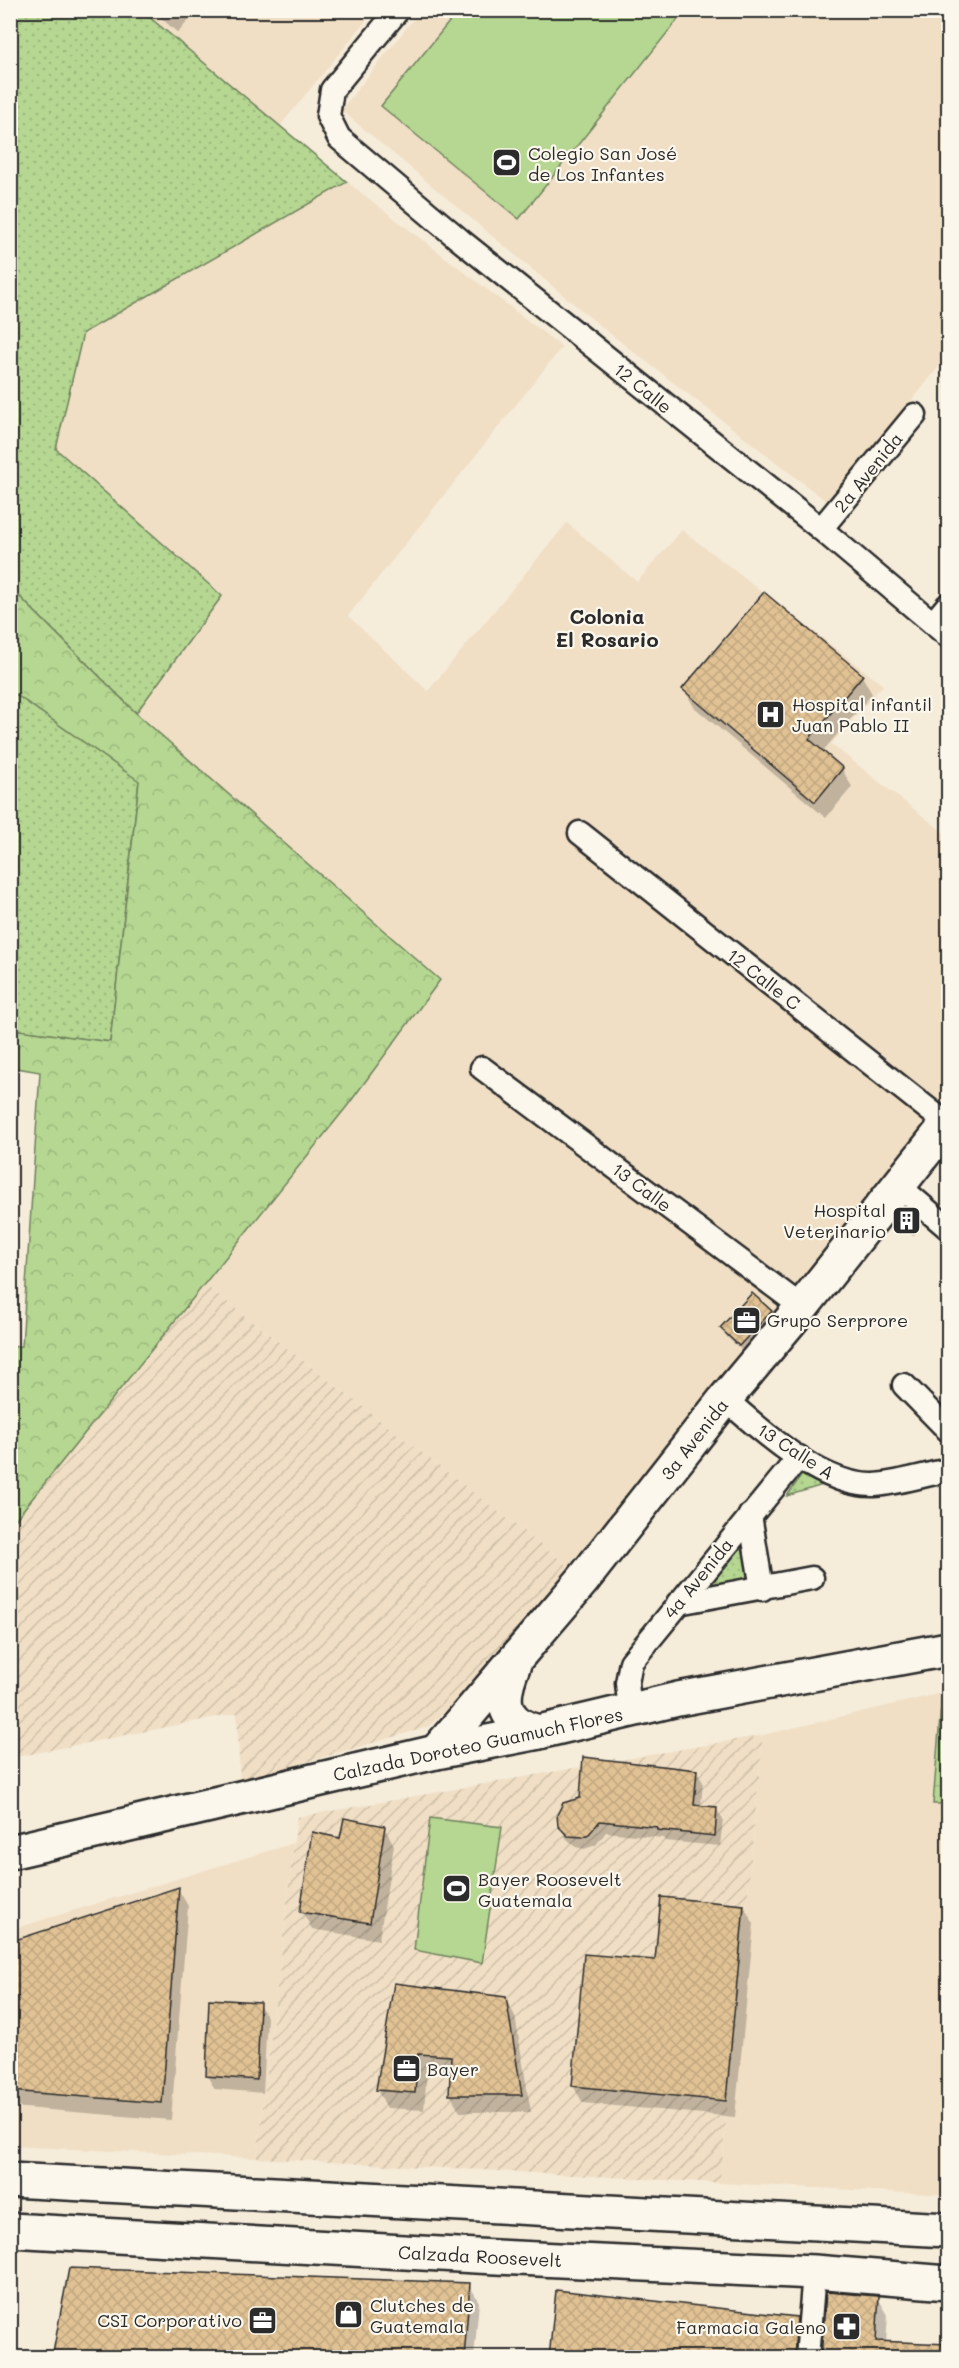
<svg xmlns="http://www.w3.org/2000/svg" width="959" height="2368" viewBox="0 0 959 2368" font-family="Mali,sans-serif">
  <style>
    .built { fill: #f0dfc5 }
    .industrial { fill: url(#industrial-furrows) }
    .grass { fill: url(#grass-dots); stroke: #70815e; stroke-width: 1.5 }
    .forest { fill: url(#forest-crowns); stroke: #70815e; stroke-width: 1.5 }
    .garden { fill: #b5d791; stroke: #70815e; stroke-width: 1.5 }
    .shadow { fill: #0003 }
    .building { fill: url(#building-cross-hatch); stroke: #2b2b2b; stroke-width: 1.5 }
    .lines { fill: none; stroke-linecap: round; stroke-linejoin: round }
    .street-casing { stroke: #2b2b2b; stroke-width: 27 }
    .secondary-casing { stroke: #2b2b2b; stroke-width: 38 }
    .highway-casing { stroke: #2b2b2b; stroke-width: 38 }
    .street { stroke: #fbf7ec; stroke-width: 22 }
    .secondary { stroke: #fbf7ec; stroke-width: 33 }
    .highway { stroke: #fbf7ec; stroke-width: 33 }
    .labels { text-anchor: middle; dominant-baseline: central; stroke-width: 4.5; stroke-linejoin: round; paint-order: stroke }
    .poi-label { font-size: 18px; fill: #2b2b2b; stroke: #fbf7ec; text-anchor: start }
    .street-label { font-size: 18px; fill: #2b2b2b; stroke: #fbf7ec }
    .neighbourhood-label { font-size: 20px; font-weight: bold; fill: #2b2b2b; stroke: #fbf7ec }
  </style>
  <defs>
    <pattern id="industrial-furrows" width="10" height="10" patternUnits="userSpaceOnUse" patternTransform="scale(1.5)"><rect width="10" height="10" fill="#f0dfc5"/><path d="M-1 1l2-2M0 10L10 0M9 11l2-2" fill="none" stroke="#cec0a9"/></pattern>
    <pattern id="grass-dots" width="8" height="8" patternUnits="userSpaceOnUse" patternTransform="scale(1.5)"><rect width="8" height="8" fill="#b5d791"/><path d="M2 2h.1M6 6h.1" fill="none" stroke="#9cb97d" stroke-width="1.8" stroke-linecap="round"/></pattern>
    <pattern id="forest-crowns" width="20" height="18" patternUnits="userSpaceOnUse" patternTransform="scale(1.5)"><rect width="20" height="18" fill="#b5d791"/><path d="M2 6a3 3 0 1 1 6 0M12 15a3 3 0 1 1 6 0" fill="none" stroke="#9cb97d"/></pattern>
    <pattern id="building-cross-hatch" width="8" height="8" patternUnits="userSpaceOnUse" patternTransform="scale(1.5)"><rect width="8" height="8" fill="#e1c294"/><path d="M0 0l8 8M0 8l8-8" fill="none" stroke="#c1a780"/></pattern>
  </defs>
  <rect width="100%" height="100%" fill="#f6ecda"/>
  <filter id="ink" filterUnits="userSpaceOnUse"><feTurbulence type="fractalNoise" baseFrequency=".0167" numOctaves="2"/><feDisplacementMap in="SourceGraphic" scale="12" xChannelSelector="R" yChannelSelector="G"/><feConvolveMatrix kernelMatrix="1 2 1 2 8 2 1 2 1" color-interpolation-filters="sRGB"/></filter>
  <g filter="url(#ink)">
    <!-- built -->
    <g class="built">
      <polygon points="142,11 374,11 280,126"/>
      <polygon points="420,11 948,11 948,355 830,504 599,325 341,110"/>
      <polygon points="347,182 562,347 348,616 428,691 567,523 637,582 682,530 883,685 831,744 948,836 948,1095 725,1399 584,1578 204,1284 348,1105 440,980 136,713 222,596 56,449 83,333"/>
      <polygon points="942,1693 933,1803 948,1804 948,2195 720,2183 763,1735"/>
      <polygon points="294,1843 257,2158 11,2146 10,1930"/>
    </g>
    <!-- industrial -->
    <g class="industrial">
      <polygon points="204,1284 584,1578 428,1727 240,1781 237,1713 11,1758 11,1525"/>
      <polygon points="763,1735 720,2183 257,2158 297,1817"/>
    </g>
    <!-- grass -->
    <g class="grass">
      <polygon points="10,11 142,11 347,182 83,333 56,449 222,596 136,713 11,588"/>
      <polygon points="11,691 139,780 110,1042 11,1029"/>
      <polygon points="804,1472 823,1485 787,1496"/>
      <polygon points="746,1542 752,1580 702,1588"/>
    </g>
    <!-- forest -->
    <g class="forest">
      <polygon points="11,588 136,713 440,980 348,1105 11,1525 11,1347 22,1346 40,1072 11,1067 11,1029 110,1042 139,781 11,691"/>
      <polygon points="948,1691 948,1804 933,1804 942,1693"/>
    </g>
    <!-- garden -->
    <g class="garden">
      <polygon points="679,10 683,13 519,219 381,106 458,11"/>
      <polygon points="430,1818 502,1827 482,1963 414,1950"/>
    </g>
    <!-- shadow -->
    <g class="shadow">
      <polygon points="152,10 197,10 178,33"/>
      <polygon points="765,594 862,676 872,694 822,752 842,769 852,787 826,818 694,707 684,689"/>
      <polygon points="896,1221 918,1222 921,1226 913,1236"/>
      <polygon points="771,1312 775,1320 745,1353 727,1337 722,1329"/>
      <polygon points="696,1771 703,1782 701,1807 716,1808 723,1820 720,1846 665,1841 663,1838 606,1832 596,1845 584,1849 576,1847 566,1838 560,1826 560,1809 570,1801"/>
      <polygon points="384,1827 394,1845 379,1940 312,1929 302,1911 342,1840"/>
      <polygon points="178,1889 188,1906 171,2120 13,2107 10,2102 10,1985 13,1942"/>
      <polygon points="744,1907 754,1924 735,2117 583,2103 573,2086 656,1962"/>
      <polygon points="395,1985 505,1998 515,2016 531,2112 460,2112 450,2094 452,2072 427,2071 424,2110 387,2108 377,2090"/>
      <polygon points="259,2004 267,2017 263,2093 215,2089 207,2076"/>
      <polygon points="948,2077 948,2121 945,2115"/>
      <polygon points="469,2284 479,2302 474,2358 54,2358"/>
      <polygon points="878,2298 888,2315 886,2343 822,2358"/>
      <polygon points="796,2319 806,2336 804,2358 550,2358"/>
    </g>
    <!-- building -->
    <g class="building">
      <polygon points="764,592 863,675 809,739 843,768 815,802 682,689"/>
      <polygon points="904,1208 920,1221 911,1233 894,1221"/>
      <polygon points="752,1293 772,1311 739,1346 720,1328"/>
      <polygon points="583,1757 697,1770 694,1805 717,1807 715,1836 657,1830 657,1827 600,1821 589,1834 583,1837 568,1836 558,1826 557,1815 563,1803 580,1798"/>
      <polygon points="344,1818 385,1826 370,1923 300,1912 312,1832 340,1838"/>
      <polygon points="179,1887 162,2103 10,2091 12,1941"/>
      <polygon points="661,1897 744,1905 726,2101 572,2086 584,1954 655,1960"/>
      <polygon points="394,1983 506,1997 522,2095 449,2095 451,2056 418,2054 415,2093 376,2090"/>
      <polygon points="209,1999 260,2002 257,2080 206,2076"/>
      <polygon points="69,2268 470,2283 464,2358 52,2358"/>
      <polygon points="556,2290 797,2317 794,2358 549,2358"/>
      <polygon points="826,2292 879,2296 876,2341 948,2344 948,2358 821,2358"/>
    </g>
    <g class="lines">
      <defs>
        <g id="street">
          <polyline points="398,10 332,90 328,116 339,138 460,240 821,529 948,636"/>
          <polyline points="821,529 915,415"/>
          <polyline points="933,623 948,605"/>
          <polyline points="580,833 947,1124"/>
          <polyline points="482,1068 802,1307"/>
          <polyline points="899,1186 948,1228"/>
          <polyline points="904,1385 948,1430"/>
          <path d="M725,1399C763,1432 822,1487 875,1485C899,1483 925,1475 948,1470"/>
          <polyline points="750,1515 762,1589"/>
          <polyline points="678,1603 812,1578"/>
          <polyline points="630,1711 627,1683 631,1662 799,1457"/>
          <polyline points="807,2358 814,2272"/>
        </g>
        <g id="secondary">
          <path d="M514,1664C500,1697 499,1722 539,1732"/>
          <polyline points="436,1752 582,1581 725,1399 802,1307 948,1123"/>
          <polyline points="10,1852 436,1752 539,1732 678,1699 948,1649"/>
        </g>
        <g id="highway">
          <polyline points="10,2180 948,2230"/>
          <polyline points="10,2230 476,2256 814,2272 948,2283"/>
        </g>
      </defs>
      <!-- street casing -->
      <use href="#street" class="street-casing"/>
      <!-- secondary casing -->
      <use href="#secondary" class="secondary-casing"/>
      <!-- highway casing -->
      <use href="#highway" class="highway-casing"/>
      <!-- street -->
      <use href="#street" class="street"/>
      <!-- secondary -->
      <use href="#secondary" class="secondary"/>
      <!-- highway -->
      <use href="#highway" class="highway"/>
    </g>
  </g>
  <!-- icons -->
  <defs>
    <symbol id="stadium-square" viewBox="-11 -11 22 22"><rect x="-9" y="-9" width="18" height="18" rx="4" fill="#2b2b2b" stroke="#fbf7ec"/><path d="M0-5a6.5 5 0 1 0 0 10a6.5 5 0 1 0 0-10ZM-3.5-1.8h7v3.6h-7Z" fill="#fff"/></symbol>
    <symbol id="hospital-square" viewBox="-11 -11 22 22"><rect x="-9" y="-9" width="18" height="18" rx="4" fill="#2b2b2b" stroke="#fbf7ec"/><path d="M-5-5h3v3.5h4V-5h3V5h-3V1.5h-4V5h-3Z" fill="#fff"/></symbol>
    <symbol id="building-square" viewBox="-11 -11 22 22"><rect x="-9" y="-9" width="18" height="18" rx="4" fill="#2b2b2b" stroke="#fbf7ec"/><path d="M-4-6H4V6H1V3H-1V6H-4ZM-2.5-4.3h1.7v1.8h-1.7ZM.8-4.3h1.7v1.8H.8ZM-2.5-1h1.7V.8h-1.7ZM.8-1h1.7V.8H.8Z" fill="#fff"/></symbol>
    <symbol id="office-square" viewBox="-11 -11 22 22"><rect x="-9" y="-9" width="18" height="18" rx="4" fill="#2b2b2b" stroke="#fbf7ec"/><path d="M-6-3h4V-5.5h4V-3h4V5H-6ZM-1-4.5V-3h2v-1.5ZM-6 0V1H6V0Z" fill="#fff"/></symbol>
    <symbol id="shop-square" viewBox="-11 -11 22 22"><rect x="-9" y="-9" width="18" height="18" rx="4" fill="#2b2b2b" stroke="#fbf7ec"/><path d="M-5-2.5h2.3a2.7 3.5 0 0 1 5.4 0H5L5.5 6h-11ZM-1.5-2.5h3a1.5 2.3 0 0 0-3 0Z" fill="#fff"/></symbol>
    <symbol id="pharmacy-square" viewBox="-11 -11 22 22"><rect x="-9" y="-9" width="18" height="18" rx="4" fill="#2b2b2b" stroke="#fbf7ec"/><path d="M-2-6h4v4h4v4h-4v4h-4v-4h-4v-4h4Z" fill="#fff"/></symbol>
  </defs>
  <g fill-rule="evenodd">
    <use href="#stadium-square" x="490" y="146" width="33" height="33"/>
    <use href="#hospital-square" x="754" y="698" width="33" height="33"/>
    <use href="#building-square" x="890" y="1204" width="33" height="33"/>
    <use href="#office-square" x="730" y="1304" width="33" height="33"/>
    <use href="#stadium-square" x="440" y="1872" width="33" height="33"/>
    <use href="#office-square" x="390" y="2052" width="33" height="33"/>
    <use href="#shop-square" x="332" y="2298" width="33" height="33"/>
    <use href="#office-square" x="246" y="2304" width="33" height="33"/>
    <use href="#pharmacy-square" x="830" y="2310" width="33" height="33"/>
  </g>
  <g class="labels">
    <!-- poi labels -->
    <g class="poi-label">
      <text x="528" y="153">Colegio San José<tspan x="528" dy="21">de Los Infantes</tspan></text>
      <text x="792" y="704">Hospital infantil<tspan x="792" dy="21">Juan Pablo II</tspan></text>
      <text x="886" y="1210" text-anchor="end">Hospital<tspan x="886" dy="21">Veterinario</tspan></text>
      <text x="767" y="1320">Grupo Serprore</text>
      <text x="478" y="1879">Bayer Roosevelt<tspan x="478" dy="21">Guatemala</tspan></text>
      <text x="427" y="2069">Bayer</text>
      <text x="370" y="2305">Clutches de<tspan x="370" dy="21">Guatemala</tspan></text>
      <text x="242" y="2320" text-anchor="end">CSI Corporativo</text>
      <text x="826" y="2327" text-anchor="end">Farmacia Galeno</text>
    </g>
    <!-- street labels -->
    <g class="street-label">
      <text transform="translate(643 388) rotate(39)">12 Calle</text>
      <text transform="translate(868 472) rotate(-51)">2a Avenida</text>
      <text transform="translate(764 979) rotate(38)">12 Calle C</text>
      <text transform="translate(642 1187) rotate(37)">13 Calle</text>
      <text transform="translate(694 1439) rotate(-52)">3a Avenida</text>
      <text transform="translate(796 1451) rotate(33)">13 Calle A</text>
      <text transform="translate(698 1578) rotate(-51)">4a Avenida</text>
      <text transform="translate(478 1744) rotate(-12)">Calzada Doroteo Guamuch Flores</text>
      <text transform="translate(480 2256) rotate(3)">Calzada Roosevelt</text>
    </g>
    <!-- neighbourhood labels -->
    <g class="neighbourhood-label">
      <text x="607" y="616">Colonia<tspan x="607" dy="23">El Rosario</tspan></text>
    </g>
  </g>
  <!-- margin -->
  <rect width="959" height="2368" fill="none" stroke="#fbf7ec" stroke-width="36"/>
  <rect x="18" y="18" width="923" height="2332" fill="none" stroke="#2b2b2b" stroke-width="2" filter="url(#ink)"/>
</svg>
